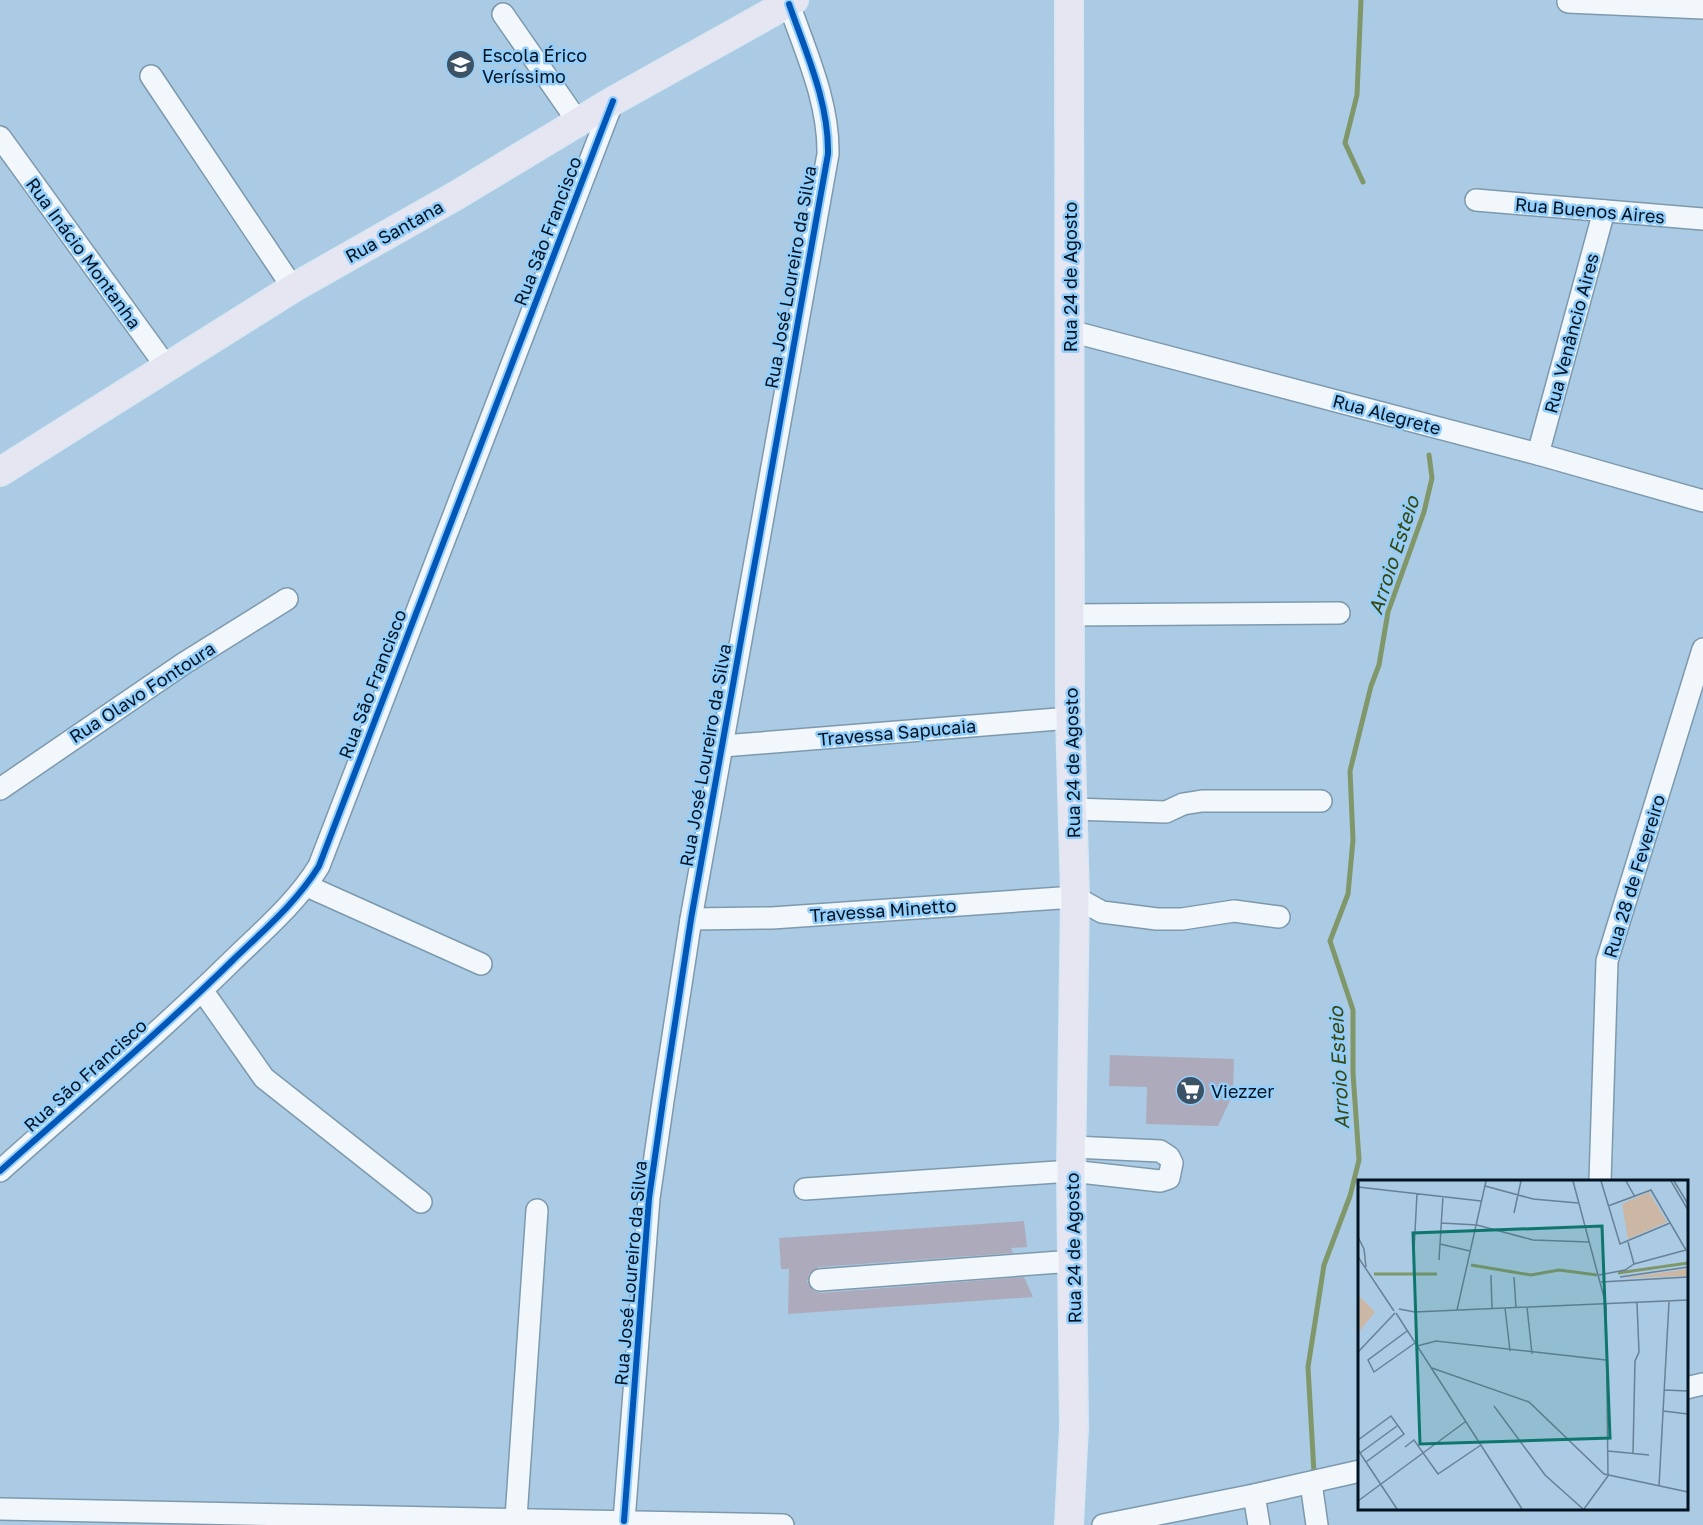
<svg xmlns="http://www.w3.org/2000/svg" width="1703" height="1525" viewBox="0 0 1703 1525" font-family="'Golos Text',sans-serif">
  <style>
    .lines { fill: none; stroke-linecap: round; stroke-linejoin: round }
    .stream { stroke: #80976a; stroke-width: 5 }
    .building { fill: #adabbb }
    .minor-casing { stroke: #7d99ae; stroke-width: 24 }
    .major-casing { stroke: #d9e7f2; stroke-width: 30 }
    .minor { stroke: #f2f7fb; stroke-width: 21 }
    .major { stroke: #e5e6f2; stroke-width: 27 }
    .cycleway-casing { stroke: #94cefa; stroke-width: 10 }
    .cycleway { stroke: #0057b8; stroke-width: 6 }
    .labels { text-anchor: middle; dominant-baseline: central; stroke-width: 5; stroke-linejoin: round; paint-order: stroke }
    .poi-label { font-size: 18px; fill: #001322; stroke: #94cefa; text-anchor: start }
    .street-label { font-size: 18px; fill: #001322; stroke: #94cefa }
    .water-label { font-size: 20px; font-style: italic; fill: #39460c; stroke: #94cefa }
    .inset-river { fill: none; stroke: #80976a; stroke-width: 3 }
    .inset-road { fill: none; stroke: #678196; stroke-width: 1.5 }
    .view { fill: #0f766e; fill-opacity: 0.15; stroke: #0f766e; stroke-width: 3 }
    .inset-edge { fill: none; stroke: #001322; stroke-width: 3 }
  </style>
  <rect width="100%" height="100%" fill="#abcae3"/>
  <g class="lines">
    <!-- stream -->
    <g class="stream">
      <polyline points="1361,0 1357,95 1345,143 1363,182"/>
      <polyline points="1314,1473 1308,1367 1324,1265 1350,1196 1359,1160 1353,1073 1353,1010 1330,941 1348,894 1353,840 1350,771 1371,686 1379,665 1388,612 1424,512 1432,478 1429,455"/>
    </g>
  </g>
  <!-- building -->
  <g class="building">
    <polygon points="1110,1055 1234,1059 1233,1094 1218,1126 1146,1124 1147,1087 1109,1086"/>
    <polygon points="1024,1221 1027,1247 1011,1248 1013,1253 819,1267 809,1274 807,1282 814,1291 821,1293 1024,1277 1033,1297 788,1314 789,1269 781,1269 779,1238"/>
  </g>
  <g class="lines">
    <defs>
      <g id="minor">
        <polyline points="1568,2 1703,8"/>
        <polyline points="503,14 578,122"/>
        <polyline points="151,76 293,288"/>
        <polyline points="0,137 168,369"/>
        <polyline points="1476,200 1703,219"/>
        <polyline points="1070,331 1538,454 1703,501"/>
        <polyline points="1538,454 1604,211"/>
        <polyline points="1070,615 1339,613"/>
        <polyline points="723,746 1070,718"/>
        <polyline points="0,789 183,664 287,599"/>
        <polyline points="1072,809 1166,812 1183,804 1202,801 1321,801"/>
        <polyline points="307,886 481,964"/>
        <polyline points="691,919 772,918 1075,897 1102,912 1157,919 1182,919 1234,911 1279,917"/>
        <polyline points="202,990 264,1078 421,1202"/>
        <path d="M0,1171C78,1101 159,1033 233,960C264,930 297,902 319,866L613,101"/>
        <polyline points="1600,1182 1607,961 1703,649"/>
        <polyline points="805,1189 1071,1171 1160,1181 1169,1178 1172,1163 1169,1157 1160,1151 1073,1147"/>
        <polyline points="820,1280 1073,1261"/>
        <polyline points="1686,1388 1703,1384"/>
        <polyline points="1311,1483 1317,1525"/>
        <polyline points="1254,1495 1259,1525"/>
        <polyline points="0,1509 783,1525"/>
        <polyline points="516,1518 537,1210"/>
        <path d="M624,1521L649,1198L663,1101L691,919L828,154C829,102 806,53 789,4"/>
        <polyline points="1103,1525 1254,1495 1360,1471"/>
      </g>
      <g id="major">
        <polyline points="1069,0 1070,718 1075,897 1071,1171 1074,1427 1069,1525"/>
        <polyline points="0,472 293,288 457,195 613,101 794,0"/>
      </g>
    </defs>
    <!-- minor casing -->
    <use href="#minor" class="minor-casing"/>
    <!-- major casing -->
    <use href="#major" class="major-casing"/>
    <!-- minor -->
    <use href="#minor" class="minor"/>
    <!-- major -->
    <use href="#major" class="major"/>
    <defs>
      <g id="cycleway">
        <path d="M0,1171C78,1101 159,1033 233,960C264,930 297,902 319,866L613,101"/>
        <path d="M624,1521L649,1198L663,1101L691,919L828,154C829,102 806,53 789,4"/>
      </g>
    </defs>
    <!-- cycleway casing -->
    <use href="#cycleway" class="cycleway-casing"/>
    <!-- cycleway -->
    <use href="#cycleway" class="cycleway"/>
  </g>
  <!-- icons -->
  <defs>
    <symbol id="school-disc" viewBox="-11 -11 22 22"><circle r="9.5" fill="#3c5366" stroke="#94cefa"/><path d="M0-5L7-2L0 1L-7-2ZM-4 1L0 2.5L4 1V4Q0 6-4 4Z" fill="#fff"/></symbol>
    <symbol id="supermarket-disc" viewBox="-11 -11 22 22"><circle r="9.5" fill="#3c5366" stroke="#94cefa"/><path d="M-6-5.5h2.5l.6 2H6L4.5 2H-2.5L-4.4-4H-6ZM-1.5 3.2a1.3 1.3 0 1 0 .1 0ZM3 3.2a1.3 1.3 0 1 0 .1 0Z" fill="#fff"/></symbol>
  </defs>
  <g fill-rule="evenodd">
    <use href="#school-disc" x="444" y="48" width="33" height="33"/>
    <use href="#supermarket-disc" x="1174" y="1074" width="33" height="33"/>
  </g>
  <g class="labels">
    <!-- poi labels -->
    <g class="poi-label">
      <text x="482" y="55">Escola Érico<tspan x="482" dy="21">Veríssimo</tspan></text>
      <text x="1211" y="1091">Viezzer</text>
    </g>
    <!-- street labels -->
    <g class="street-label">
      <text transform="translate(1590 210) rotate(5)">Rua Buenos Aires</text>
      <text transform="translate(394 231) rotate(-29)">Rua Santana</text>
      <text transform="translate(547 231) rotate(-69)">Rua São Francisco</text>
      <text transform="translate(84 253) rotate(54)">Rua Inácio Montanha</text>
      <text transform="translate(790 277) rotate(-80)">Rua José Loureiro da Silva</text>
      <text transform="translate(1070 277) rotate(-90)">Rua 24 de Agosto</text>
      <text transform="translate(1571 333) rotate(-75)">Rua Venâncio Aires</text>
      <text transform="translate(1387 414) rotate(15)">Rua Alegrete</text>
      <text transform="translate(372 684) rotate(-69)">Rua São Francisco</text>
      <text transform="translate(142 692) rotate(-33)">Rua Olavo Fontoura</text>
      <text transform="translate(897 732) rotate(-5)">Travessa Sapucaia</text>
      <text transform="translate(705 755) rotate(-80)">Rua José Loureiro da Silva</text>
      <text transform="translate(1072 763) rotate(-91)">Rua 24 de Agosto</text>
      <text transform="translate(1634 876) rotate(-73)">Rua 28 de Fevereiro</text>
      <text transform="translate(883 910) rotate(-4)">Travessa Minetto</text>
      <text transform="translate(85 1075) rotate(-42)">Rua São Francisco</text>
      <text transform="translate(1073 1248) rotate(-91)">Rua 24 de Agosto</text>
      <text transform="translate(630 1273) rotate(-85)">Rua José Loureiro da Silva</text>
    </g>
    <!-- water labels -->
    <g class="water-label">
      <text transform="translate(1393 555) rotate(-72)">Arroio Esteio</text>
      <text transform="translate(1338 1068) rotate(-93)">Arroio Esteio</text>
    </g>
  </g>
  <!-- overview -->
  <g transform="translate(1358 1180)">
    <rect width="330" height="330" fill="#abcae3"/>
    <path d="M291,12L309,42L270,59L264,24ZM330,89L329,96L265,98ZM0,115L17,132L0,153Z" fill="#cbb7a4"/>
    <path class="inset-river" d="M113,85L173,95L201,90L239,95M260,93L330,83M16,94H79"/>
    <path class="inset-road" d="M215,1L248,125L250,296L226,329M243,1L262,64L312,43M268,1L277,17M313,1L330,30M316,1L330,24M127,6L175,19L220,23M0,7L123,21M250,26L293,10L328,70L276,84M156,33L163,1M83,43L119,45L175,60L231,62M0,57L6,69L8,87M82,64L112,71M56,70L59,14M0,77L36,131M81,80L85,16M133,95L134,129M241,95L267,90L276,84L270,62M156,97L158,128M262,97L330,87M243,102L330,97M169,127L174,174M147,128L152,171M41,129L57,132L330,120M99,130L128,1M38,133L164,329M49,151L10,180L16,192L57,163M59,166L78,161L248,180M0,172L37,133M74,188L171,222L246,294L330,312M306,210L330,211M136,226L187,295L225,329M305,231L330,234M0,260L33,236L46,254L8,282M47,267L56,260L80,294L123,265M0,270L39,329M250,271L291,275M2,273L39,246M275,273L277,181L281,172L279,123M301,306L311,122M0,321L107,242"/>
    <path class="view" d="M244,46L252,258L62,264L55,53Z"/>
    <rect width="330" height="330" class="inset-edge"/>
  </g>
</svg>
